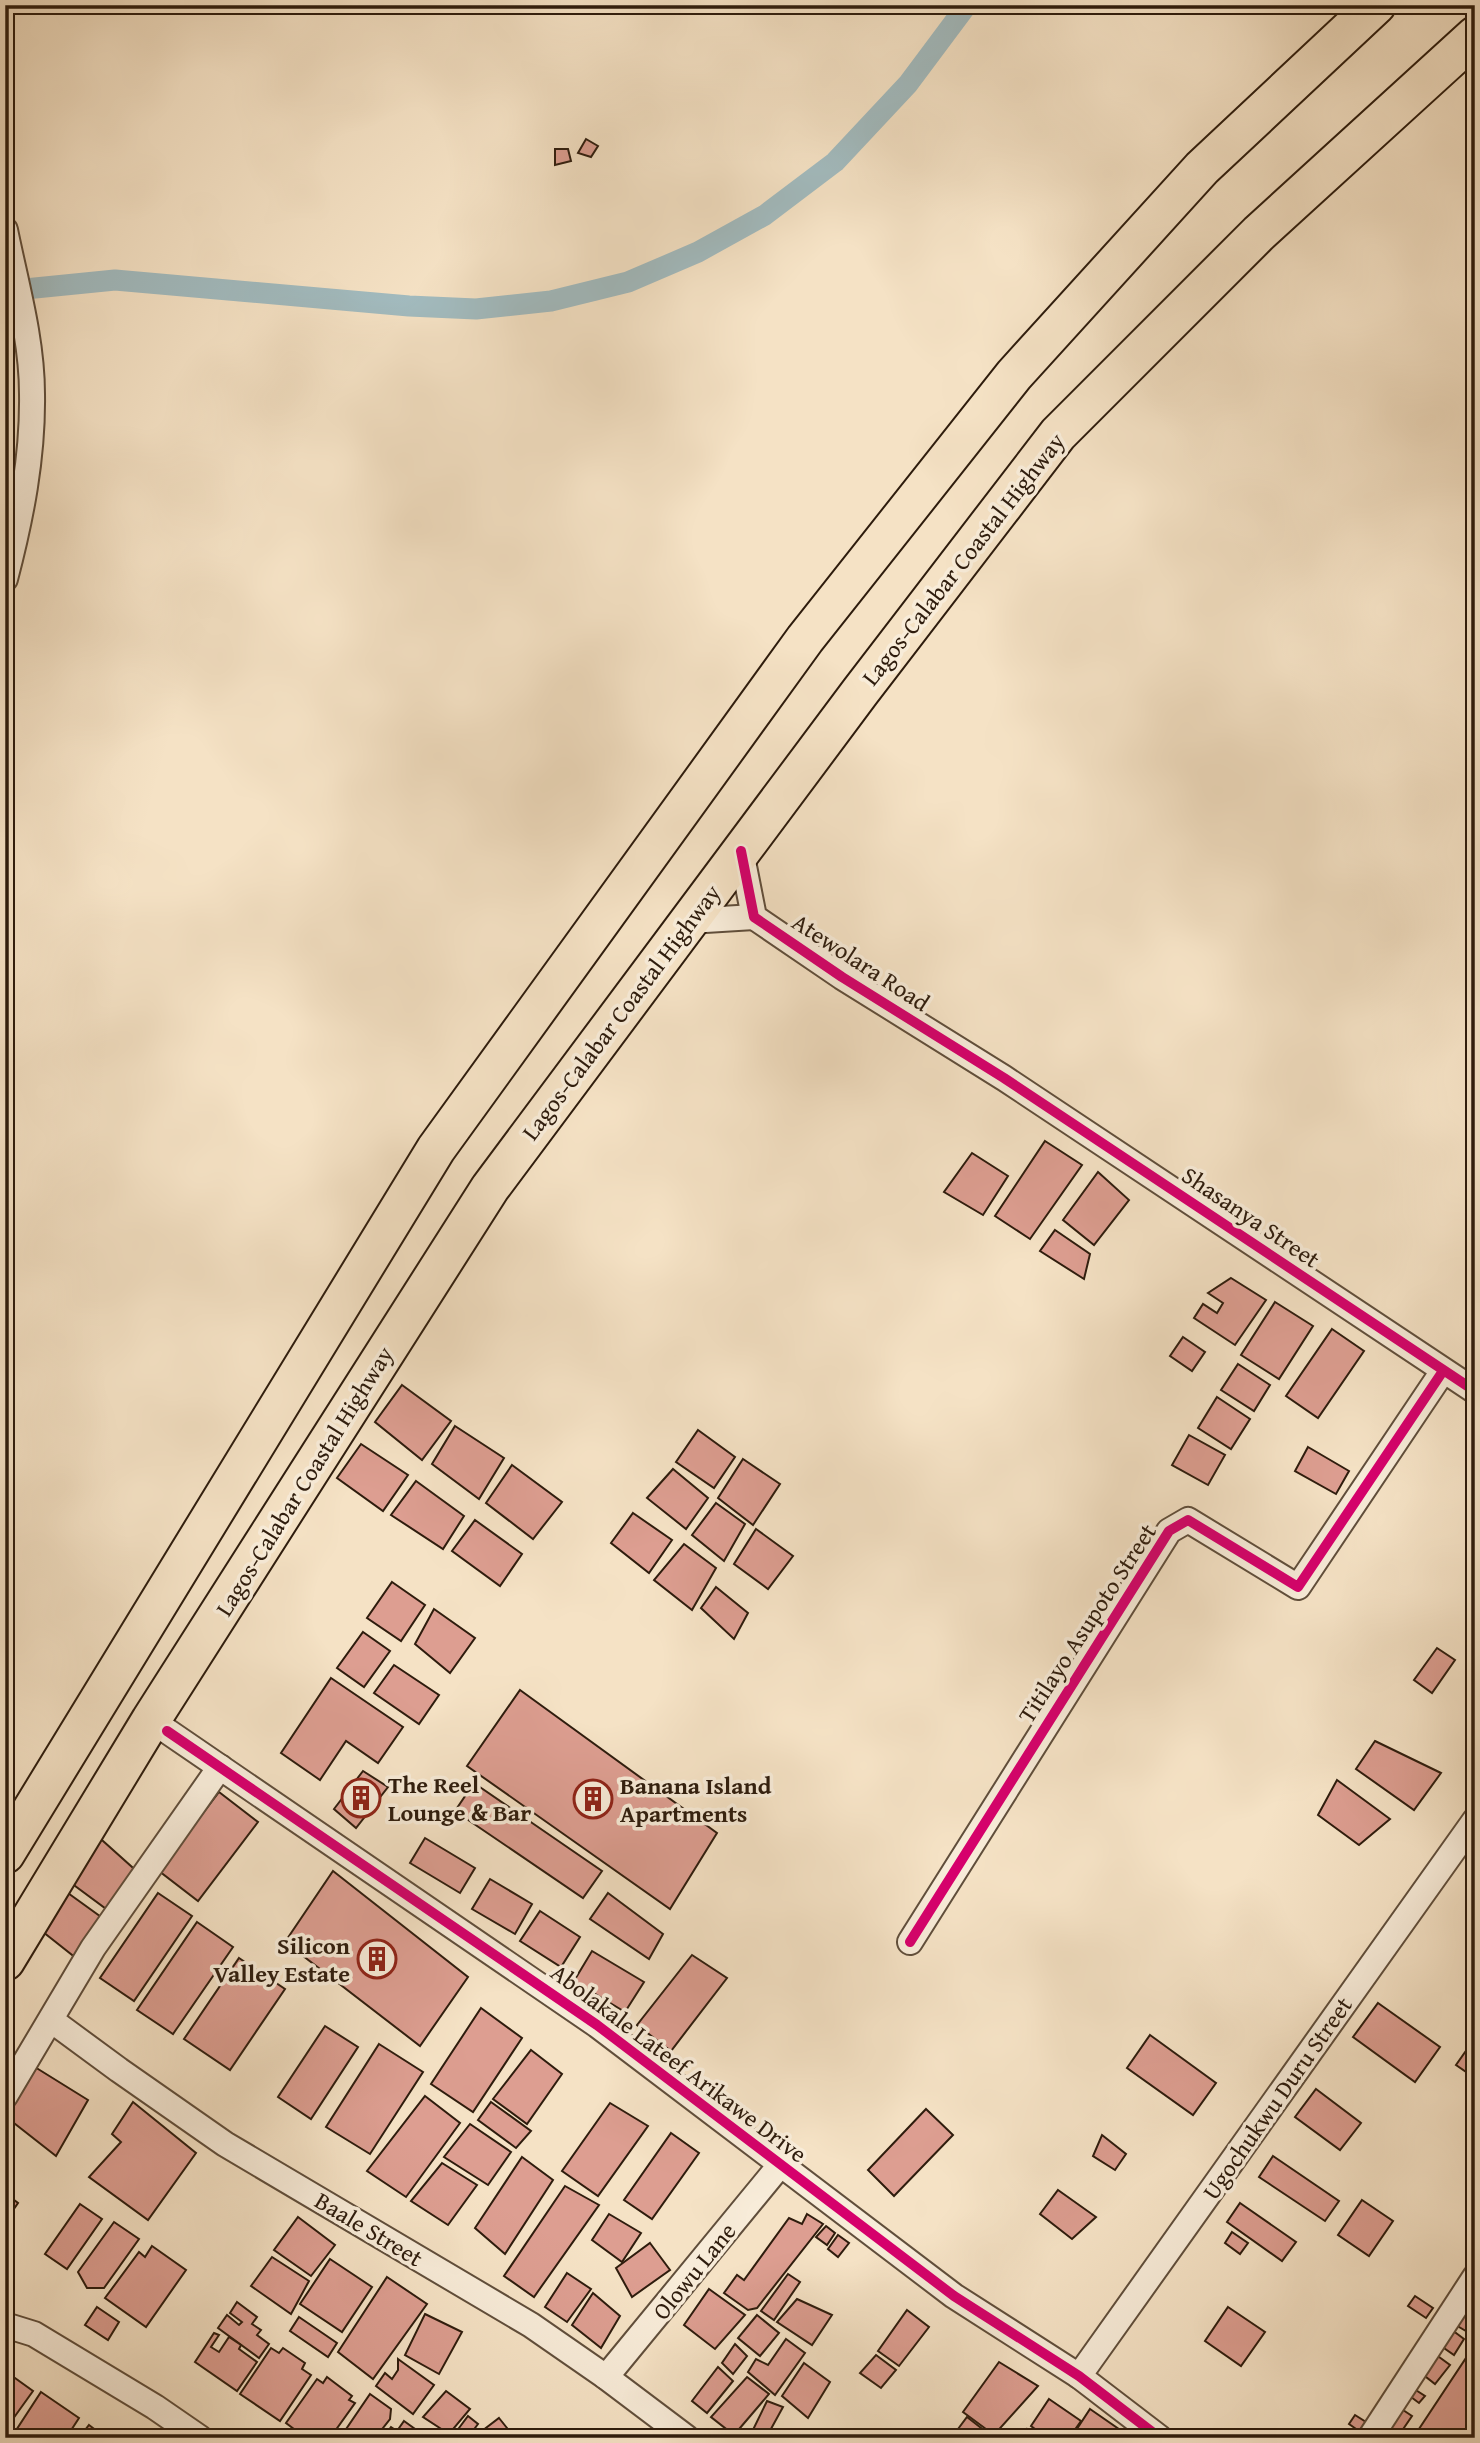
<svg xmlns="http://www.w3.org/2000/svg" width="1480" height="2443" viewBox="0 0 1480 2443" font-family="'Gentium Book Plus',serif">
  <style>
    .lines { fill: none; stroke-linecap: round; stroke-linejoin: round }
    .canal { stroke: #a2bbbf; stroke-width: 21 }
    .building { fill: #dd9e91; stroke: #2e1c0d; stroke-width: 2 }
    .street-casing { stroke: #604e3b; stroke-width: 28 }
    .highway-casing { stroke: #2e1c0d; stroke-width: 42 }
    .street { stroke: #f8ecd9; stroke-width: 24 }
    .highway { stroke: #f5e2c5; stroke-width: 38 }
    .cycleway-casing { stroke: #f8ecd9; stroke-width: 15 }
    .cycleway { stroke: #d6006c; stroke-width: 10 }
    .labels { text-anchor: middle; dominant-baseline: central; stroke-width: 7; stroke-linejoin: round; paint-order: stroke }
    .street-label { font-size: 24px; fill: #2e1c0d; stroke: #f8ecd9 }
    .poi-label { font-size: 24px; font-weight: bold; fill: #2e1c0d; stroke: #f8ecd9; text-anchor: start }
  </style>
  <rect width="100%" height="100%" fill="#f5e2c5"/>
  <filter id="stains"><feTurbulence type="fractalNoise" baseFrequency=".00286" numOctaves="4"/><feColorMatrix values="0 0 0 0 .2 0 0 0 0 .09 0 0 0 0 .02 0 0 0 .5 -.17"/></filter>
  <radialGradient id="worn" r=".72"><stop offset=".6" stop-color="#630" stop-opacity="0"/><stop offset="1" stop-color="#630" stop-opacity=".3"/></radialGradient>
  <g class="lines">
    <!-- canal -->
    <polyline class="canal" points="5,291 115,280 409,306 476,309 551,301 628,282 698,252 765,215 835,162 908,84 967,5"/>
  </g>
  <!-- building -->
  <g class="building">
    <polygon points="586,139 598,146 591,157 578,153"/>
    <polygon points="555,149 568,149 571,161 555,165"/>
    <polygon points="1045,1141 1082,1165 1030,1239 995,1216"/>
    <polygon points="972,1153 1008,1176 983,1215 944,1192"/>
    <polygon points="1098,1172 1129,1200 1094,1245 1063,1220"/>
    <polygon points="1055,1230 1090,1254 1084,1279 1040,1251"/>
    <polygon points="1231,1278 1266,1300 1235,1345 1194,1318 1203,1304 1217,1313 1223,1303 1208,1293"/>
    <polygon points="1275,1302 1313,1326 1279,1379 1241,1355"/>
    <polygon points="1332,1329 1364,1351 1318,1418 1286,1396"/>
    <polygon points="1183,1337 1205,1352 1192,1371 1170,1356"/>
    <polygon points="1238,1364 1270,1385 1254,1411 1221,1390"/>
    <polygon points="402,1385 451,1421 422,1460 375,1422"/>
    <polygon points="1217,1397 1250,1419 1231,1449 1198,1428"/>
    <polygon points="455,1426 504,1458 479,1499 432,1464"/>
    <polygon points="698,1430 735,1457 714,1488 676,1462"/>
    <polygon points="1189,1435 1225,1455 1208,1485 1172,1465"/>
    <polygon points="361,1444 408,1475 383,1511 337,1478"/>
    <polygon points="1308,1447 1349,1471 1336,1494 1295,1471"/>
    <polygon points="743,1459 780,1484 753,1525 718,1498"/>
    <polygon points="512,1465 562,1502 533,1539 486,1503"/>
    <polygon points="673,1469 708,1498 686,1529 647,1498"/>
    <polygon points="416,1481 464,1516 443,1549 391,1515"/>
    <polygon points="716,1503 745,1524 724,1561 692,1535"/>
    <polygon points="633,1513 672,1540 649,1573 611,1543"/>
    <polygon points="475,1520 522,1554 500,1586 452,1551"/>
    <polygon points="756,1529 793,1556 768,1589 734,1564"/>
    <polygon points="684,1544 716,1568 692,1610 654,1580"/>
    <polygon points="392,1582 425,1605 401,1641 367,1618"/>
    <polygon points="716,1587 748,1613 734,1639 701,1608"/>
    <polygon points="434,1609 475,1638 450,1673 415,1644"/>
    <polygon points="363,1632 390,1651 364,1687 337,1668"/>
    <polygon points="1437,1648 1455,1660 1432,1693 1414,1680"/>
    <polygon points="394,1665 439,1695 419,1724 374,1693"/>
    <polygon points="331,1678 403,1727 378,1763 346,1741 320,1780 281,1753"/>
    <polygon points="520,1690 717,1833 670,1909 467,1766"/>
    <polygon points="1375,1741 1441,1773 1414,1810 1356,1769"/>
    <polygon points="363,1771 388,1787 356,1828 334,1809"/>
    <polygon points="1337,1780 1390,1819 1359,1845 1318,1815"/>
    <polygon points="474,1783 602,1871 583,1898 455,1811"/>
    <polygon points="219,1792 258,1822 198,1901 159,1871"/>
    <polygon points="93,1832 142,1876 113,1914 67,1880"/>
    <polygon points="425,1838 475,1868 460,1893 410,1863"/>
    <polygon points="333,1871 468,1977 420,2046 285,1942"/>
    <polygon points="490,1879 532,1904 515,1934 472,1909"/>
    <polygon points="61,1888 108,1922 81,1962 38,1928"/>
    <polygon points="158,1893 192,1916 134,2001 100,1978"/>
    <polygon points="608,1893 663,1934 649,1959 590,1919"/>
    <polygon points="540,1911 580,1937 561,1967 520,1941"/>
    <polygon points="197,1922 233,1947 173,2034 137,2010"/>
    <polygon points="592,1951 644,1982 625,2012 574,1981"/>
    <polygon points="692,1955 727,1978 671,2051 637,2025"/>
    <polygon points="239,1958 285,1989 230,2070 184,2039"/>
    <polygon points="1378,2003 1440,2047 1415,2082 1353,2037"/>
    <polygon points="481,2008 522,2038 473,2112 431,2084"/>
    <polygon points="325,2026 358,2047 311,2119 278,2097"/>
    <polygon points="1150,2035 1216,2083 1193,2115 1127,2068"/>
    <polygon points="1475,2038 1475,2078 1456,2065"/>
    <polygon points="379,2044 423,2072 370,2154 326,2127"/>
    <polygon points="531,2050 562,2074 527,2124 493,2099"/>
    <polygon points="30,2064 88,2100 56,2156 5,2116 5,2101"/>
    <polygon points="1316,2089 1361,2123 1340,2150 1295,2117"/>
    <polygon points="425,2096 460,2123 406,2197 367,2171"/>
    <polygon points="133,2102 196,2153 148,2220 89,2177 121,2142 112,2134"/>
    <polygon points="491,2102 531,2131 516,2148 478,2120"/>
    <polygon points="610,2103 648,2126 598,2196 562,2171"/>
    <polygon points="926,2109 953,2135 894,2196 868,2170"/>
    <polygon points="470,2124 511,2152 488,2185 444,2157"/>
    <polygon points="671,2133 699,2153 652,2219 624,2200"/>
    <polygon points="1102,2135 1126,2154 1115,2170 1093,2156"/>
    <polygon points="1273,2156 1339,2201 1325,2221 1259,2177"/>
    <polygon points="522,2157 553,2180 505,2254 475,2228"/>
    <polygon points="442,2163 477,2185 448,2225 411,2201"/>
    <polygon points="565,2186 599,2205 534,2297 504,2276"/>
    <polygon points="1058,2190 1096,2217 1072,2239 1040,2214"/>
    <polygon points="5,2193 18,2203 9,2216 5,2213"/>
    <polygon points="1362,2200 1393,2221 1369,2256 1338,2235"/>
    <polygon points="1240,2203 1296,2242 1282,2261 1227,2222"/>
    <polygon points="80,2204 102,2219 67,2269 45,2254"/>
    <polygon points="609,2214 641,2233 622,2262 592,2240"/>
    <polygon points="807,2214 823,2224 757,2308 748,2310 724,2293 737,2275 744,2280 789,2218 802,2224"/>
    <polygon points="298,2217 335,2245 311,2276 274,2250"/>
    <polygon points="114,2222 139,2239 104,2288 87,2288 78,2272"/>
    <polygon points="826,2226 835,2233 827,2245 816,2237"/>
    <polygon points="1232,2232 1248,2243 1240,2254 1225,2243"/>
    <polygon points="838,2235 849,2243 838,2257 828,2249"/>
    <polygon points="650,2243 670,2270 632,2297 616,2268"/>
    <polygon points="152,2246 186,2270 146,2327 105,2298 139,2252 145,2257"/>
    <polygon points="272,2257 309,2281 291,2314 251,2286"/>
    <polygon points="330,2259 372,2287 342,2332 300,2304"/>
    <polygon points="567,2273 591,2289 567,2322 545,2307"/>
    <polygon points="788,2274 800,2282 774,2320 761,2311"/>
    <polygon points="387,2277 427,2304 373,2379 338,2352"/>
    <polygon points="709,2289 745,2315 715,2349 684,2325"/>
    <polygon points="1475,2292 1475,2329 1471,2334 1454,2324"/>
    <polygon points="593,2293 620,2316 601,2348 572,2325"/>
    <polygon points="1415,2296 1433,2308 1426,2318 1408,2306"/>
    <polygon points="797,2299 832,2315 812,2345 777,2322"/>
    <polygon points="237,2302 257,2317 252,2324 261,2330 257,2335 269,2344 259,2358 218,2328 227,2315 239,2325 242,2322 230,2313"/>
    <polygon points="97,2307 119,2322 108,2340 85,2325"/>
    <polygon points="1228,2307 1265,2332 1241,2366 1205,2341"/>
    <polygon points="907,2310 929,2327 899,2366 878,2351"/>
    <polygon points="425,2314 462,2332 439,2374 405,2355"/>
    <polygon points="757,2315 779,2333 760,2356 738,2338"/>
    <polygon points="299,2317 337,2343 328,2357 290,2331"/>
    <polygon points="1452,2330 1464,2339 1454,2355 1441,2346"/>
    <polygon points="214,2333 219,2335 211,2347 219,2352 229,2337 241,2345 239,2349 257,2362 237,2391 195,2362"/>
    <polygon points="786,2339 805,2353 775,2395 748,2372 756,2359 768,2365"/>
    <polygon points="735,2344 747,2356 733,2374 722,2363"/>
    <polygon points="271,2348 279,2353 283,2348 305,2363 302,2369 311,2375 280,2421 240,2394"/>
    <polygon points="1435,2354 1450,2365 1435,2384 1421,2373"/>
    <polygon points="876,2355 896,2370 881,2388 860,2373"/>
    <polygon points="1466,2358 1475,2364 1475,2438 1413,2438"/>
    <polygon points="398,2359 434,2385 413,2414 376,2386 385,2373 392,2379 398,2370"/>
    <polygon points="999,2362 1038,2386 994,2435 963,2412"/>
    <polygon points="804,2363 830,2382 808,2418 782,2396"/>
    <polygon points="718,2367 733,2381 707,2413 692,2401"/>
    <polygon points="8,2373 33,2391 5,2430 5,2376"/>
    <polygon points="327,2377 352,2396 349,2400 355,2403 330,2438 306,2438 286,2423 317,2379 323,2383"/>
    <polygon points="747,2377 769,2394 734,2435 711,2417"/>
    <polygon points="1411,2387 1425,2396 1419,2403 1407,2394"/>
    <polygon points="446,2391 470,2409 449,2434 423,2417"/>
    <polygon points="41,2392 79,2418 66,2438 11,2438"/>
    <polygon points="370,2394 391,2409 390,2419 375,2438 340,2438"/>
    <polygon points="1049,2399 1081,2421 1069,2438 1047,2438 1031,2426"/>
    <polygon points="767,2401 783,2407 766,2438 749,2438"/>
    <polygon points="1400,2408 1412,2416 1397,2438 1379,2438"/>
    <polygon points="1090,2409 1126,2434 1123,2438 1071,2438"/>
    <polygon points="1355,2415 1366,2422 1359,2431 1349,2424"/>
    <polygon points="468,2416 478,2424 469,2436 459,2428"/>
    <polygon points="967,2417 994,2438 969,2438 958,2429"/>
    <polygon points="499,2418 515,2438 475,2438 474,2437"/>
    <polygon points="404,2421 422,2434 419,2438 383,2438 391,2427 397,2431"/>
    <polygon points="89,2425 106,2438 79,2438"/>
    <polygon points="1027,2429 1039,2438 1020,2438"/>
  </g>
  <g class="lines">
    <defs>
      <g id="street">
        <path d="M5,230C16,284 32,339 32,394C33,457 21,518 5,579"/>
        <polyline points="741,851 754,917 842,977 1004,1078 1475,1391"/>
        <polyline points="689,921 754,917"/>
        <polyline points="167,1731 597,2025 954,2296 1079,2376 1160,2438"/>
        <polyline points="910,1942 1169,1531 1188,1520 1298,1587 1443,1371"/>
        <polyline points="51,2020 119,2070 225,2144 531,2325 606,2377 687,2438"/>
        <polyline points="5,2096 93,1948 220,1767"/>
        <polyline points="5,2325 34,2334 155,2407 200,2438"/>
        <polyline points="1079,2376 1475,1820"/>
        <polyline points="606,2377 781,2164"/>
        <polyline points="1370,2438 1475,2277"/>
      </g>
      <g id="highway">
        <polyline points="5,1854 436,1149 805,639 1014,375 1202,168 1376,5"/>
        <polyline points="5,1961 151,1720 490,1188 860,692 1058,434 1259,233 1475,36"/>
      </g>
    </defs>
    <!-- street casing -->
    <use href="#street" class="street-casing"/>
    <!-- highway casing -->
    <use href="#highway" class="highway-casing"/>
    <!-- street -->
    <use href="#street" class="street"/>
    <!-- highway -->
    <use href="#highway" class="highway"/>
    <defs>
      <g id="cycleway">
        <polyline points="741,851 754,917 842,977 1004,1078 1475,1391"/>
        <polyline points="167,1731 597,2025 954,2296 1079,2376 1160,2438"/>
        <polyline points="910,1942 1169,1531 1188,1520 1298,1587 1443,1371"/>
      </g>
    </defs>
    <!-- cycleway casing -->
    <use href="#cycleway" class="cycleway-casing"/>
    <!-- cycleway -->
    <use href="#cycleway" class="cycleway"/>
  </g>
  <!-- icons -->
  <defs>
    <symbol id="building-ring" viewBox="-11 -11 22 22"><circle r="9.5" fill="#f8ecd9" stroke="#8f2418" stroke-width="1.5"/><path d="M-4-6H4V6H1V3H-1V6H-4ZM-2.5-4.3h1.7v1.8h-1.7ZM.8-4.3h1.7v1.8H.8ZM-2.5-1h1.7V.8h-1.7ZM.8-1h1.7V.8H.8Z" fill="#8f2418"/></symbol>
  </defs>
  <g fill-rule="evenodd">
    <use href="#building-ring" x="339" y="1776" width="44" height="44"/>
    <use href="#building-ring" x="571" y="1777" width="44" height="44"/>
    <use href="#building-ring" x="355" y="1937" width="44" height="44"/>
  </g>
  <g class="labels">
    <!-- street labels -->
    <g class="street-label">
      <text transform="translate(963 559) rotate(-52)">Lagos-Calabar Coastal Highway</text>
      <text transform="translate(861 962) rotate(33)">Atewolara Road</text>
      <text transform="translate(621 1012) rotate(-53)">Lagos-Calabar Coastal Highway</text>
      <text transform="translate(1251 1217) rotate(34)">Shasanya Street</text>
      <text transform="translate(304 1481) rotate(-58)">Lagos-Calabar Coastal Highway</text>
      <text transform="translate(1087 1623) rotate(-57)">Titilayo Asupoto Street</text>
      <text transform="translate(679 2063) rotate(37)">Abolakale Lateef Arikawe Drive</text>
      <text transform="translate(1277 2098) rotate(-55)">Ugochukwu Duru Street</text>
      <text transform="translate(369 2229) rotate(31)">Baale Street</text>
      <text transform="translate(694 2271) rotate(-51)">Olowu Lane</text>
    </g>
    <!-- poi labels -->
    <g class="poi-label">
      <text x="388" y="1784">The Reel<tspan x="388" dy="28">Lounge &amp; Bar</tspan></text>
      <text x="620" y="1785">Banana Island<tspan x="620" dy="28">Apartments</tspan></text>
      <text x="350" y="1945" text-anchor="end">Silicon<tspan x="350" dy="28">Valley Estate</tspan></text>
    </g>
  </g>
  <!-- margin -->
  <rect width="1480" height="2443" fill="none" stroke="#f5e2c5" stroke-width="28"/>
  <rect x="7" y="7" width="1466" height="2429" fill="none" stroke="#2e1c0d" stroke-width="3.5"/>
  <rect x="14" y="14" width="1452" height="2415" fill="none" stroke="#2e1c0d" stroke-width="2"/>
  <rect width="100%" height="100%" filter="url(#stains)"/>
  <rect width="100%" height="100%" fill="url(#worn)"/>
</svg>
